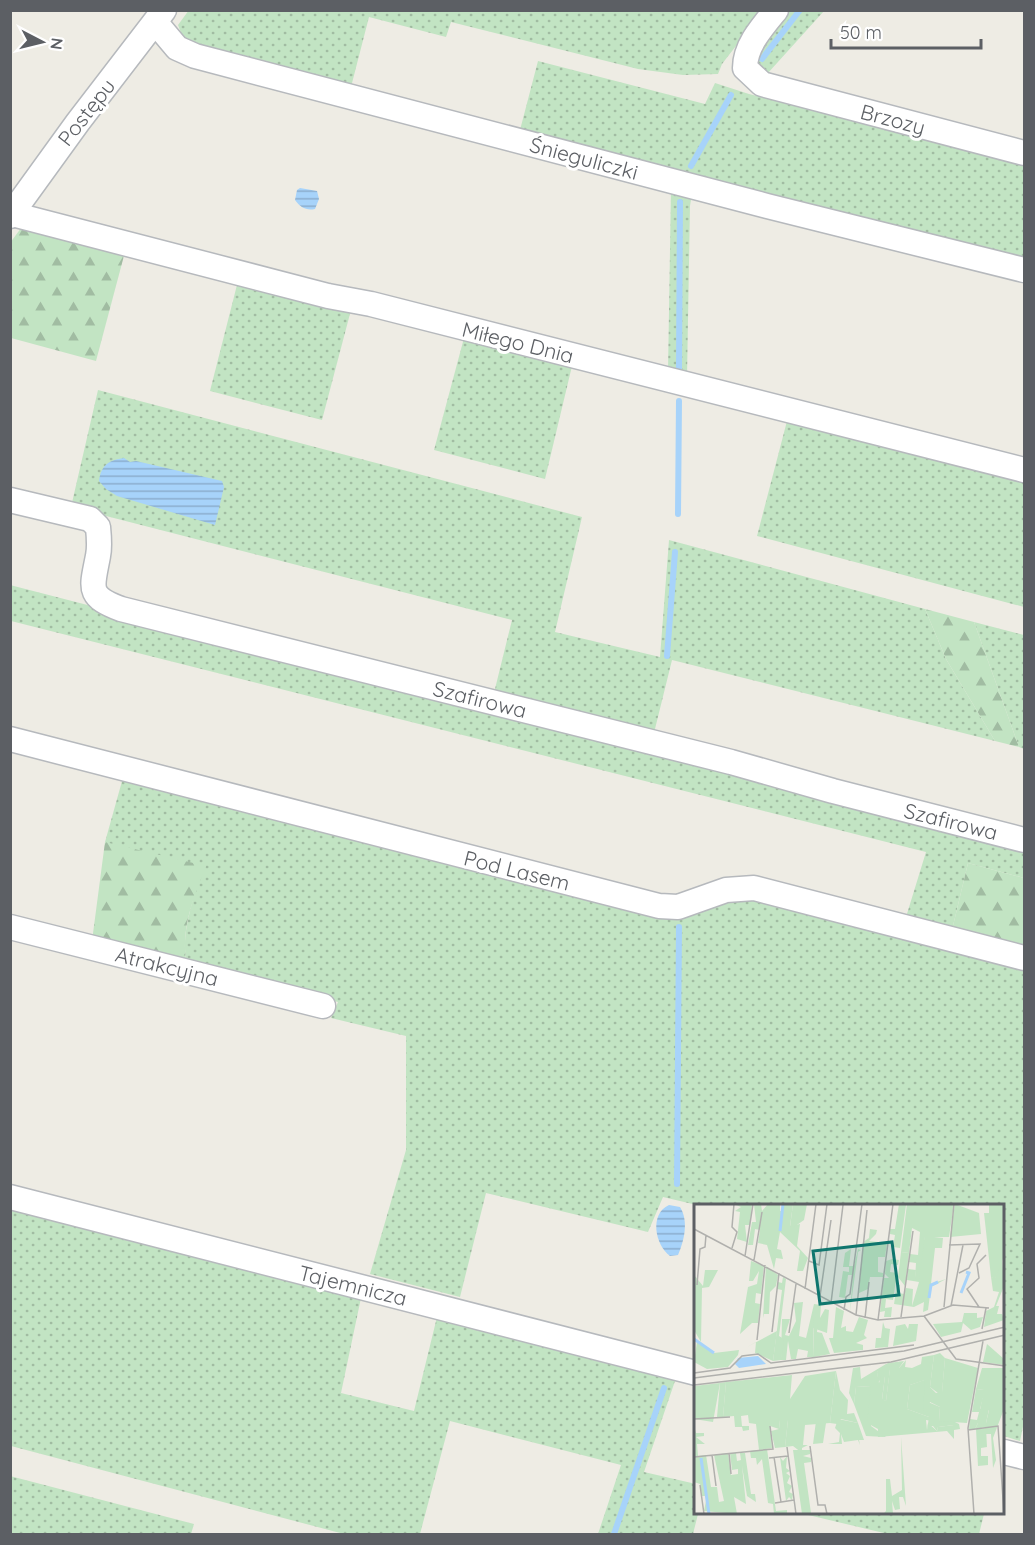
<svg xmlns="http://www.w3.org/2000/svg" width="1035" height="1545" viewBox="0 0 1035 1545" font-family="Quicksand,sans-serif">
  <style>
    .grass { fill: url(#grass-dots) }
    .forest { fill: url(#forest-firs) }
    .water { fill: url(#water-rules) }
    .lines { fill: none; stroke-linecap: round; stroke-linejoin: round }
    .stream { stroke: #a7d3fa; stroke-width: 6 }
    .minor-casing { stroke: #b6b9bd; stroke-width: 27 }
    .minor { stroke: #fff; stroke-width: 24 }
    .labels { text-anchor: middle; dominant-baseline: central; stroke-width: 6; stroke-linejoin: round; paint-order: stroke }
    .street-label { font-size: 21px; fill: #5c5f64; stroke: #fff }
    .inset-river { fill: none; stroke: #a7d3fa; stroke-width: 3 }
    .inset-road { fill: none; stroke: #b0b0ad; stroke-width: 1.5 }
    .view { fill: #0f766e; fill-opacity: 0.15; stroke: #0f766e; stroke-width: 3 }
    .inset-edge { fill: none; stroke: #5c5f64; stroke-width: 3 }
  </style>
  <defs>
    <pattern id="grass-dots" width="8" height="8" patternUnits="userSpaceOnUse" patternTransform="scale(1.5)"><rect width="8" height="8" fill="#c2e4c3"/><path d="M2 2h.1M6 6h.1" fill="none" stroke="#a1bca2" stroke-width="1.8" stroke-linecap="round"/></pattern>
    <pattern id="forest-firs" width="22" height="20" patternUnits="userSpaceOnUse" patternTransform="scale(1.5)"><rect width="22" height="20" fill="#c2e4c3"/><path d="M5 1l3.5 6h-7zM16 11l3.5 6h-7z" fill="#a1bca2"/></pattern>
    <pattern id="water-rules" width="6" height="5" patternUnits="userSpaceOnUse" patternTransform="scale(1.5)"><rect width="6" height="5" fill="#a7d3fa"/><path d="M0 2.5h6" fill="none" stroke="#8baece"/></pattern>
  </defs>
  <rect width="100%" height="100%" fill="#eeece4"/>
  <!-- grass -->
  <g class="grass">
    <polygon points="189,10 763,11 722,64 718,74 683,75 638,69 451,22 446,37 369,17 351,87 185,43 178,25"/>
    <path d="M788,11H824L768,73C759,68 755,61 758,51Z"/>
    <polygon points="538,61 705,104 715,83 749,94 1024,165 1024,258 520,130"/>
    <polygon points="671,189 692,193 690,206 687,377 668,372"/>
    <polygon points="238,281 351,310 322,420 210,391"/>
    <polygon points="464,338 572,366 545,479 434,450"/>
    <polygon points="98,390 582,517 555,632 660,657 669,540 925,609 946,659 995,741 672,660 653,737 493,697 512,620 71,507"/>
    <polygon points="787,421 1024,482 1024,607 757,536"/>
    <polygon points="10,585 1024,847 1024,878 968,863 952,930 906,917 926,852 11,621"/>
    <polygon points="974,622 1024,635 1024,749 1019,747"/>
    <path d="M124,774L669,915H695L730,895L754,896L1024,967V1422L1020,1441L1004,1436V1206H701L663,1197L648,1232L486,1193L460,1297L370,1274L406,1150V1036L331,1018L338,1002L187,965C182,942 187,922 193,899L105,842Z"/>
    <polygon points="10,1209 361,1298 341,1393 414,1411 437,1317 676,1378 644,1472 696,1484 696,1514 698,1514 693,1534 598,1534 621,1465 450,1421 420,1534 344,1534 11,1446"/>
    <polygon points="10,1476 194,1524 191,1534 11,1534"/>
    <polygon points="804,1514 984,1514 979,1534 888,1534"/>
  </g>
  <!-- forest -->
  <g class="forest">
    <polygon points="24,224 125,252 96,361 11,338 10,243"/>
    <polygon points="925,609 974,622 1019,747 995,741 946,659"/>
    <path d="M105,842L206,866C193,899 180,930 187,965L92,941Z"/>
    <polygon points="968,863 1024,878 1024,948 952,930"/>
  </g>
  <!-- water -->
  <g class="water">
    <path d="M300,188L317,191L319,199L315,209C306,211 300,207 295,200L297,190Z"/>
    <path d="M124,458L130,462L136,461L222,481L224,487L215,525L117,496L106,489L99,481C101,465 109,460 124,458Z"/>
    <path d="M669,1205L680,1207C689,1221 684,1241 678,1255L670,1256C655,1245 649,1214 669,1205Z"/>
  </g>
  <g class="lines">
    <!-- stream -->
    <g class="stream">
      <polyline points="762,59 800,10"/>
      <polyline points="691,166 731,95"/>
      <polyline points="679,371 680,202"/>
      <polyline points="678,514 679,401"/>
      <polyline points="667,656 675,552"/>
      <polyline points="677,1184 679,927"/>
      <polyline points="614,1534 664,1388"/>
    </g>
    <defs>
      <g id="minor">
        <path d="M776,10C762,27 745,46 745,68L762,84L1024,153"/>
        <polyline points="156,23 177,48 195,56 767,206 1024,270"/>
        <polyline points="12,214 328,296 371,304 1024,470"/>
        <polyline points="10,216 78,122 164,10"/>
        <path d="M10,500L90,519L98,527C99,537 100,547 98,556C92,588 86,596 121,609L731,762L833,791L1024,840"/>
        <polyline points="10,739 659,906 678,907 726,890 754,888 1024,958"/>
        <polyline points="10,927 323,1006"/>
        <polyline points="10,1197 696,1373"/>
        <polyline points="1004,1452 1024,1457"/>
      </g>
    </defs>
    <!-- minor casing -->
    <use href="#minor" class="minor-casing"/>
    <!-- minor -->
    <use href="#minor" class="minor"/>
  </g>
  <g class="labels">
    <!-- street labels -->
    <g class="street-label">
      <text transform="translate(86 112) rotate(-52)">Postępu</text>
      <text transform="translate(893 119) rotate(15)">Brzozy</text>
      <text transform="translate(584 158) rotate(15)">Śnieguliczki</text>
      <text transform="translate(518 342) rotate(14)">Miłego Dnia</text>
      <text transform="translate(480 699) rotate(14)">Szafirowa</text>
      <text transform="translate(951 821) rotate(14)">Szafirowa</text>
      <text transform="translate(517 870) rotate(14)">Pod Lasem</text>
      <text transform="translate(167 966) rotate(14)">Atrakcyjna</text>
      <text transform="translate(353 1285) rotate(14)">Tajemnicza</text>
    </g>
  </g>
  <!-- overview -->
  <g transform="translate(694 1204)">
    <rect width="310" height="310" fill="#eeece4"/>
    <path d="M40,0H58L56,21H51L53,38L43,35L46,8L41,7L47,3ZM60,0H67L68,7L74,0H86V7H89L90,1L99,0L96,22L106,20L103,42L114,54L109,67H103L106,47L86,28L83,45L87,46L89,55L82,54L80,65L73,41L64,39L66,26L61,25L59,41H54L58,18H62ZM176,25L183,26L182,30L175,37L193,39L191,53H184V68L189,69V73H176L174,85L165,89L169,38L175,34ZM231,32L249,34L248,44H241L237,80L252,75L237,83L234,106L229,108L230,98L220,103L200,100L203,81H206L205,89L210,90L212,84L219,85L218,102L225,78L213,76L214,65L222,66L221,75ZM157,45L155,62H160L164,45L167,46L164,48L156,108L159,71H154L151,94L145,93L149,67L155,68V63H149L151,49ZM207,48L215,49L211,82L204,73ZM308,52L310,82L302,102H305L303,110H308L310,116L290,123L292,107L300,103L305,88L299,87L297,73L301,74ZM198,55L205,56L204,61L197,60L196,68L203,69L199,96L192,95L191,104L198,103L197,113H190L191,107L186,108L190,74H195L191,70L192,57ZM57,57L70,62L67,90L62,89L61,99L66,100L64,119H58L46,130L54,83L63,80L65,67L59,77H55ZM72,62L84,71L82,82L76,88L75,110H70L69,114ZM11,66H24L15,83L8,84L7,138L0,126V71L9,82ZM109,98L105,132L112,134L120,100L127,101L126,114L131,105L135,106L133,129L119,124L120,153H113L114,147L104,145L102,155H97L94,137L92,156H87L88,115H96L91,131L95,132L102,117L100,99ZM270,109H283V114L289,113L286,123L277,126L269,119L267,128L247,133L239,120L268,118ZM83,127L79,157L61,149L62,138L53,143ZM3,138L20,149L45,146L44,151L34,163L13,165L0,158ZM246,149L251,154L248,189H244L236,183L240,151ZM210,157L205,164L196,165L192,197L188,196L191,172L184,178L183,168L194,159ZM142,167L146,186L154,196L153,210L160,209L164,219L147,215L143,220L136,219ZM233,175L234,198L246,203L245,217L257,216L265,220L266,225L260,226V221L244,223L243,227L239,222H234L233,226L235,213L213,205L216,181ZM32,178L29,213H23L26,179ZM177,182V222L192,233L172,232L160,200L162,183ZM282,185L291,186L286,205H295L292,219H284L281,225H275L276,215L283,216L285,208H278ZM86,216H94L91,243L81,244L77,227L85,225ZM122,217L132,219L129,239L119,240ZM0,222L2,229H10V232L2,233L11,240H3L4,252L12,251L17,283H23L25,298L30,297L20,251L34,249L37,271L44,270V265L38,266L36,249H42L43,257L47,256L46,249H51L57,290H61L62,298L53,292L48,262L52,300L40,293L43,310L10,307L13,292H8L6,280L0,278ZM292,224L293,243L287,244V252H294V261L284,262L282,225ZM207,233L212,302L209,293H205L206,305L201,306L198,297L199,310H189L192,307V275H196L198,292L208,286ZM73,245L82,307L93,306V310H80L79,300L74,299L68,255L63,261L62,254H57L56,247ZM99,246H116V250L109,252L117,254V258L110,259L117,309L108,310ZM93,252L92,264L96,267L92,269L96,272L93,279L98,282L95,288L99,290L98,296L95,293L92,297L86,253L89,257Z" fill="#c2e4c3"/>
    <path d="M99,0H113L110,16L100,23H96ZM205,0L212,1L206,44L199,43L201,31L196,30V25H201ZM213,0H260L255,33H231L225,76L221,75L222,59L215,58L216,50L224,51L226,28L218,24L215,49L207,48ZM261,0L285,9L287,30L256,33ZM295,0H310V52L301,75L297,73L290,9H295ZM89,73L92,75L85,132L90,135L87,156L79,157L88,86L83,85L84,78L88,79ZM142,103L150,107L147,124L152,122V127L159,128L165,113L174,116L170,131L173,134L162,139L169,141V146L140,149L135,134H139ZM119,111L124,117L123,128L128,129L136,150L120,153ZM189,118L191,124L196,125L194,143L181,144L182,134H187ZM211,120L214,125L215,120H224L222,137L199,142L202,122ZM293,140L310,155V161L289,158ZM240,151L236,183L242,189L248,188L251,154L284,164L273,219L245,217L246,203L236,198L233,209L229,207L231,176L216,181L213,205L235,213L238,217L232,216L233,226L234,219L243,227L244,223L260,221V235L253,227L184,233V225L173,219L177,182L162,183L160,200L155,189L159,164L166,163L167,175L192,160H201L183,168L185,179L187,172H191L188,195L192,197L196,164H205L212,156L211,163L218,164L227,160L228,153ZM288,164H310V205L299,234L302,256L299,264L297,230H292V223L281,225L284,219H292L295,206H286L290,186L282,185ZM142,167L136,219L111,221L109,241H114L108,244V249L99,242L91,243L94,216H86L85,225L76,222L78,244L65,246L62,220L55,219L54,211L47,212L48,222H55V226L49,227L48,223H41L40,212L29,213L32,178L98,171L96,195L111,172ZM26,179L19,218L0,215V182ZM144,215L164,219L170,236H165L166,241L164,236L150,238L147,230L148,240H134L145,238L146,229L141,224Z" fill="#c2e4c3"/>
    <path d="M64,152L72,160L45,164L41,160L44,154Z" fill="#a7d3fa"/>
    <path class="inset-river" d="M86,27L89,0M267,89L275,69L272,68M235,94L237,81L244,78M0,135L20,149M7,254L15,310"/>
    <path class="inset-road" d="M0,25L162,111L184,116L230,112M255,41L286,40L275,64L265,69M38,44L43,28L38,23L40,0M51,52L59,0M60,56L68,8M115,57L125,61L133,0M3,81L6,45L11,43L12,31M111,85L122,0M126,92L137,16M137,99L149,1M257,102L269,41M250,103L260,0M285,103L273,85L285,74L283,60L292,51M150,106L152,93L156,90L168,0M162,111L173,6M230,112L262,155L311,162M230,112L259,101L295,104M207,113L219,27M171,114L175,78M184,116L199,0M288,125L292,104M78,128L85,69M95,129L102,80M63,136L71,61M0,169L36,164L48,152L64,150L77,159L220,141M0,174L210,147L311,123M0,181L197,158L311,131M0,215L36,213M274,226L304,222L310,310M116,242L124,301H131L133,310M93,243L102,310M35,249L37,270M18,251L22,282M0,253L79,245L76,222M80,253L87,298M75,254L94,252M6,281L10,310M81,299L100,296M280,310L274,224L289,137"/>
    <path class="view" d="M198,38L205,91L126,100L119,47Z"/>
    <rect width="310" height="310" class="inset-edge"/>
  </g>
  <!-- border -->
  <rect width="1035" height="1545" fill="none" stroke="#5c5f64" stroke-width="24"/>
  <!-- north arrow -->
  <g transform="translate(42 42) rotate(97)" stroke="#ffffff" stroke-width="4.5" paint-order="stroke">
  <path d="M0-4.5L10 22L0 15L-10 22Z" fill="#5c5f64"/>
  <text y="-9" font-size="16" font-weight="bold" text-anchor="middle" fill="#5c5f64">N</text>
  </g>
  <!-- scale -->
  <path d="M831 39v9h150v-9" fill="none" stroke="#5c5f64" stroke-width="3"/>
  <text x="840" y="39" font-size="18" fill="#5c5f64" stroke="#ffffff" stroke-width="4.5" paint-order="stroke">50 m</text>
</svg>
